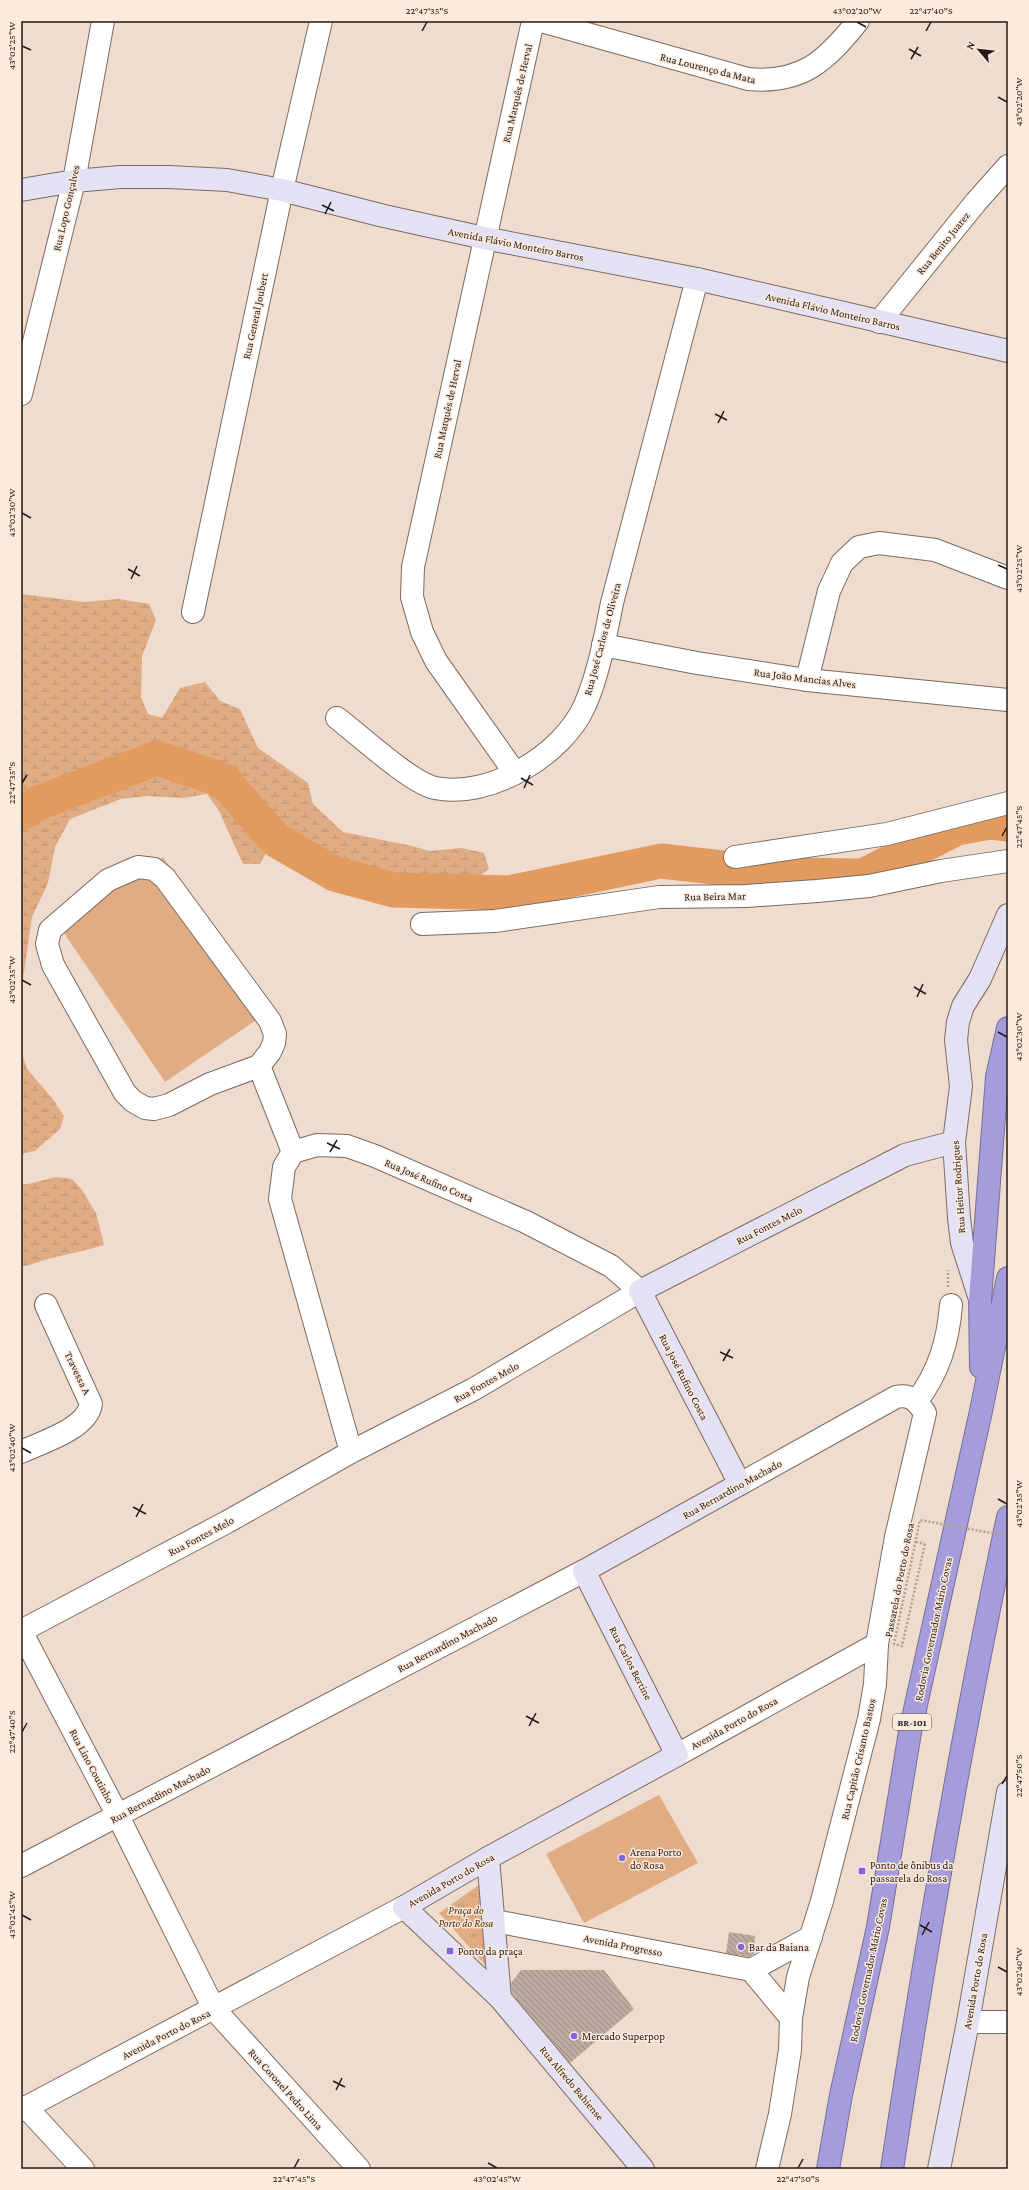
<svg xmlns="http://www.w3.org/2000/svg" width="1029" height="2190" viewBox="0 0 1029 2190" font-family="'Crimson Pro',serif">
  <style>
    .wetland { fill: url(#wetland-marsh) }
    .park { fill: url(#park-tufts) }
    .pitch { fill: #e0ac84 }
    .lines { fill: none; stroke-linecap: round; stroke-linejoin: round }
    .river { stroke: #e39a5e; stroke-width: 35 }
    .building { fill: url(#building-back-hatch) }
    .street-casing { stroke: #7b6b5f; stroke-width: 24 }
    .secondary-casing { stroke: #7b6b5f; stroke-width: 24 }
    .highway-casing { stroke: #776e96; stroke-width: 24 }
    .path { stroke: #b0a197; stroke-width: 2.5; stroke-dasharray: 2 2; stroke-linecap: butt }
    .street { stroke: #fff; stroke-width: 22 }
    .secondary { stroke: #e4e1f4; stroke-width: 22 }
    .highway { stroke: #a59cdb; stroke-width: 22 }
    .path-bridge { stroke: #b0a197; stroke-width: 2.5; stroke-dasharray: 2 2; stroke-linecap: butt }
    .ticks { fill: none; stroke: #211a16; stroke-width: 1.5 }
    .poi-dot { fill: #8265e0; stroke: #fceadc; stroke-width: 1.5 }
    .labels { text-anchor: middle; dominant-baseline: central; stroke-width: 3; stroke-linejoin: round; paint-order: stroke }
    .shield { fill: #fceadc; stroke: #635851; stroke-width: 1 }
    .shield-label { font-size: 10px; font-weight: bold; fill: #211a16 }
    .street-label { font-size: 11px; fill: #211a16; stroke: #fceadc }
    .poi-label { font-size: 11px; fill: #211a16; stroke: #fceadc; text-anchor: start }
    .park-label { font-size: 11px; font-style: italic; fill: #4c2e15; stroke: #fceadc }
    .neatline { fill: none; stroke: #211a16; stroke-width: 1.5 }
    .ticks-label { font-size: 10px; text-anchor: middle; fill: #211a16 }
  </style>
  <defs>
    <pattern id="wetland-marsh" width="20" height="14" patternUnits="userSpaceOnUse"><rect width="20" height="14" fill="#e0ac84"/><path d="M1 5h8M5 5V1M11 12h8M15 12V8" fill="none" stroke="#c09371"/></pattern>
    <pattern id="park-tufts" width="24" height="20" patternUnits="userSpaceOnUse"><rect width="24" height="20" fill="#e0ac84"/><path d="M3 7l-1-3M5 7V3M7 7l1-3M15 17l-1-3M17 17v-4M19 17l1-3" fill="none" stroke="#c09371"/></pattern>
    <pattern id="building-back-hatch" width="6" height="6" patternUnits="userSpaceOnUse"><rect width="6" height="6" fill="#bcab9e"/><path d="M-1 5l2 2M0 0l6 6M5-1l2 2" fill="none" stroke="#988a80"/></pattern>
  </defs>
  <rect width="100%" height="100%" fill="#efdccf"/>
  <!-- wetland -->
  <g class="wetland">
    <polygon points="21,594 84,602 119,599 149,604 156,620 142,656 141,697 148,714 162,718 180,688 205,682 220,701 240,709 258,748 308,783 313,804 343,832 412,846 429,851 462,848 484,853 489,869 469,883 383,875 318,856 274,828 238,786 245,814 269,847 260,864 243,864 219,811 207,794 183,798 148,796 121,799 70,819 55,847 48,883 32,917 21,992"/>
    <polygon points="21,1050 27,1069 52,1098 64,1116 60,1129 35,1151 24,1153 21,1157"/>
    <path d="M56,1177L72,1179L82,1190L96,1213L104,1245C85,1251 67,1254 48,1259C39,1261 31,1266 21,1266V1184H28Z"/>
  </g>
  <!-- park -->
  <polygon class="park" points="482,1883 487,1967 439,1913"/>
  <!-- pitch -->
  <g class="pitch">
    <polygon points="163,857 268,1012 165,1082 60,927"/>
    <polygon points="659,1795 698,1863 584,1923 546,1854"/>
  </g>
  <g class="lines">
    <!-- river -->
    <polyline class="river" points="21,813 36,804 157,758 223,780 276,840 335,874 394,890 509,893 661,861 784,875 863,876 957,828 990,822 1008,824"/>
  </g>
  <!-- building -->
  <g class="building">
    <polygon points="729,1932 755,1936 754,1954 749,1957 726,1953"/>
    <polygon points="521,1970 604,1970 634,2009 570,2063 512,1993 511,1983"/>
  </g>
  <g class="lines">
    <defs>
      <g id="street">
        <path d="M541,21L748,79C802,84 826,61 858,21"/>
        <polyline points="879,322 976,202 1008,166"/>
        <polyline points="21,394 74,181 103,21"/>
        <polyline points="193,612 282,190 321,21"/>
        <polyline points="603,645 697,663 807,680 1008,700"/>
        <polyline points="807,680 829,591 842,563 859,547 879,543 935,550 1008,578"/>
        <path d="M337,718C358,734 411,783 435,788C490,799 563,755 585,705C599,673 605,637 612,603L697,279"/>
        <polyline points="515,773 436,661 422,632 412,597 413,567 533,21"/>
        <polyline points="735,857 887,834 1008,803"/>
        <polygon points="138,867 154,869 165,878 270,1021 275,1034 274,1043 270,1052 259,1066 210,1084 169,1105 154,1109 145,1108 133,1101 125,1093 53,965 47,944 50,930 108,880"/>
        <polyline points="422,924 495,921 659,897 746,896 817,891 869,886 941,871 1008,861"/>
        <polyline points="259,1066 293,1152"/>
        <path d="M917,1401C939,1371 948,1342 951,1305"/>
        <path d="M21,1452C42,1442 87,1429 91,1404L46,1305"/>
        <path d="M740,1484L896,1397C911,1394 917,1401 925,1413L896,1537L877,1644L875,1684L869,1719L822,1901L798,1977L791,2018L790,2050L780,2114L767,2169"/>
        <polyline points="21,1631 227,1522 351,1452 474,1389 640,1291 611,1266 526,1222 375,1156 347,1146 317,1145 293,1152 284,1167 280,1199 351,1452"/>
        <polyline points="21,1631 118,1816 214,2009 359,2169"/>
        <polyline points="677,1755 877,1644"/>
        <polyline points="21,1866 584,1571"/>
        <polyline points="495,1921 751,1970 791,2018"/>
        <polyline points="751,1970 811,1937"/>
        <polyline points="968,2022 1008,2022"/>
        <polyline points="26,2107 83,2169"/>
        <polyline points="21,2110 404,1907"/>
      </g>
      <g id="secondary">
        <polyline points="21,190 74,181 120,177 169,177 227,180 282,190 384,216 484,238 697,279 1008,351"/>
        <polyline points="980,1299 962,1243 959,1218 954,1142 961,1086 956,1040 958,1022 963,1006 980,979 1008,915"/>
        <polyline points="488,1858 500,1998"/>
        <polyline points="643,2169 500,1998 404,1907 488,1858 677,1755 584,1571 740,1484 640,1291 905,1155 954,1142"/>
        <polyline points="939,2169 968,2022 1008,1792"/>
      </g>
      <g id="highway">
        <polyline points="981,1367 980,1300 997,1077 1008,1028"/>
        <polyline points="828,2169 841,2095 878,1927 910,1732 981,1411 1008,1278"/>
        <path d="M892,2169C925,1951 962,1733 1008,1517"/>
      </g>
    </defs>
    <!-- street casing -->
    <use href="#street" class="street-casing"/>
    <!-- secondary casing -->
    <use href="#secondary" class="secondary-casing"/>
    <!-- highway casing -->
    <use href="#highway" class="highway-casing"/>
    <!-- path -->
    <g class="path">
      <polyline points="948,1287 948,1270"/>
      <polyline points="916,1542 925,1544"/>
    </g>
    <!-- street -->
    <use href="#street" class="street"/>
    <!-- secondary -->
    <use href="#secondary" class="secondary"/>
    <!-- highway -->
    <use href="#highway" class="highway"/>
    <!-- path-bridge -->
    <polyline class="path-bridge" points="925,1544 902,1646 894,1644 920,1520 1008,1536"/>
  </g>
  <!-- ticks -->
  <path class="ticks" d="M857,22L866,27M422,31L427,22M926,31L931,22M22,46L31,50M909,49L921,56M911,59L918,47M998,97L1007,102M322,205L334,211M325,214L331,202M715,414L727,420M718,423L724,411M22,513L31,518M998,565L1007,569M128,569L140,576M131,579L137,566M521,778L533,785M22,783L27,775M524,788L530,775M1002,836L1007,827M22,980L31,985M914,987L926,994M917,997L923,984M998,1032L1007,1037M327,1143L340,1149M330,1152L337,1140M720,1352L733,1358M723,1361L730,1349M22,1448L31,1453M998,1499L1007,1504M133,1507L146,1514M136,1517L143,1504M526,1716L539,1723M529,1726L536,1713M22,1732L27,1723M1002,1784L1007,1776M22,1915L31,1920M920,1925L932,1932M922,1935L929,1922M998,1967L1007,1972M333,2081L345,2087M336,2090L342,2078M488,2163L497,2168M294,2168L299,2159M798,2168L803,2159"/>
  <!-- markers -->
  <g class="poi-dot">
    <circle cx="622" cy="1858" r="4"/>
    <rect x="858" y="1867" width="8" height="8" rx="2"/>
    <circle cx="741" cy="1947" r="4"/>
    <rect x="446" y="1947" width="8" height="8" rx="2"/>
    <circle cx="574" cy="2036" r="4"/>
  </g>
  <g class="labels">
    <!-- shield labels -->
    <rect class="shield" x="893" y="1714" width="38" height="16" rx="3"/>
    <g class="shield-label">
      <text x="912" y="1722">BR-101</text>
    </g>
    <!-- street labels -->
    <g class="street-label">
      <text transform="translate(708 68) rotate(14)">Rua Lourenço da Mata</text>
      <text transform="translate(517 93) rotate(-77)">Rua Marquês de Herval</text>
      <text transform="translate(66 208) rotate(-77)">Rua Lopo Gonçalves</text>
      <text transform="translate(943 243) rotate(-51)">Rua Benito Juarez</text>
      <text transform="translate(516 244) rotate(11)">Avenida Flávio Monteiro Barros</text>
      <text transform="translate(833 311) rotate(13)">Avenida Flávio Monteiro Barros</text>
      <text transform="translate(255 316) rotate(-78)">Rua General Joubert</text>
      <text transform="translate(447 409) rotate(-78)">Rua Marquês de Herval</text>
      <text transform="translate(602 639) rotate(-75)">Rua José Carlos de Oliveira</text>
      <text transform="translate(805 678) rotate(7)">Rua João Mancias Alves</text>
      <text transform="translate(715 896) rotate(-1)">Rua Beira Mar</text>
      <text transform="translate(429 1180) rotate(23)">Rua José Rufino Costa</text>
      <text transform="translate(958 1187) rotate(-94)">Rua Heitor Rodrigues</text>
      <text transform="translate(769 1225) rotate(-27)">Rua Fontes Melo</text>
      <text transform="translate(78 1373) rotate(64)">Travessa A</text>
      <text transform="translate(684 1377) rotate(63)">Rua José Rufino Costa</text>
      <text transform="translate(486 1382) rotate(-29)">Rua Fontes Melo</text>
      <text transform="translate(732 1489) rotate(-29)">Rua Bernardino Machado</text>
      <text transform="translate(201 1536) rotate(-28)">Rua Fontes Melo</text>
      <text transform="translate(899 1580) rotate(-79)">Passarela do Porto do Rosa</text>
      <text transform="translate(933 1629) rotate(-78)">Rodovia Governador Mário Covas</text>
      <text transform="translate(447 1643) rotate(-28)">Rua Bernardino Machado</text>
      <text transform="translate(631 1663) rotate(63)">Rua Carlos Bertine</text>
      <text transform="translate(734 1723) rotate(-29)">Avenida Porto do Rosa</text>
      <text transform="translate(858 1759) rotate(-77)">Rua Capitão Crisanto Bastos</text>
      <text transform="translate(92 1766) rotate(62)">Rua Lino Coutinho</text>
      <text transform="translate(160 1794) rotate(-28)">Rua Bernardino Machado</text>
      <text transform="translate(451 1880) rotate(-30)">Avenida Porto do Rosa</text>
      <text transform="translate(623 1945) rotate(11)">Avenida Progresso</text>
      <text transform="translate(868 1970) rotate(-78)">Rodovia Governador Mário Covas</text>
      <text transform="translate(975 1981) rotate(-80)">Avenida Porto do Rosa</text>
      <text transform="translate(166 2034) rotate(-27)">Avenida Porto do Rosa</text>
      <text transform="translate(572 2083) rotate(50)">Rua Alfredo Bahiense</text>
      <text transform="translate(286 2089) rotate(48)">Rua Coronel Pedro Lima</text>
    </g>
    <!-- poi labels -->
    <g class="poi-label">
      <text x="630" y="1852">Arena Porto<tspan x="630" dy="13">do Rosa</tspan></text>
      <text x="870" y="1865">Ponto de ônibus da<tspan x="870" dy="13">passarela do Rosa</tspan></text>
      <text x="749" y="1947">Bar da Baiana</text>
      <text x="458" y="1951">Ponto da praça</text>
      <text x="582" y="2036">Mercado Superpop</text>
    </g>
    <!-- park labels -->
    <g class="park-label">
      <text x="466" y="1910">Praça do<tspan x="466" dy="13">Porto do Rosa</tspan></text>
    </g>
  </g>
  <!-- border -->
  <rect width="1029" height="2190" fill="none" stroke="#fceadc" stroke-width="44"/>
  <!-- north arrow -->
  <g transform="translate(979 50) rotate(298)" stroke="#fceadc" stroke-width="3" paint-order="stroke">
  <path d="M0-3L7 15L0 10L-7 15Z" fill="#211a16"/>
  <text y="-6" font-size="11" font-weight="bold" text-anchor="middle" fill="#211a16">N</text>
  </g>
  <rect x="22" y="22" width="985" height="2146" class="neatline"/>
  <g class="ticks-label">
    <text x="427" y="14">22°47'35"S</text>
    <text x="857" y="14">43°02'20"W</text>
    <text x="931" y="14">22°47'40"S</text>
    <text transform="translate(11 46) rotate(-90)" y="4">43°02'25"W</text>
    <text transform="translate(1018 102) rotate(-90)" y="4">43°02'20"W</text>
    <text transform="translate(11 513) rotate(-90)" y="4">43°02'30"W</text>
    <text transform="translate(1018 569) rotate(-90)" y="4">43°02'25"W</text>
    <text transform="translate(11 783) rotate(-90)" y="4">22°47'35"S</text>
    <text transform="translate(1018 827) rotate(-90)" y="4">22°47'45"S</text>
    <text transform="translate(11 980) rotate(-90)" y="4">43°02'35"W</text>
    <text transform="translate(1018 1037) rotate(-90)" y="4">43°02'30"W</text>
    <text transform="translate(11 1448) rotate(-90)" y="4">43°02'40"W</text>
    <text transform="translate(1018 1504) rotate(-90)" y="4">43°02'35"W</text>
    <text transform="translate(11 1732) rotate(-90)" y="4">22°47'40"S</text>
    <text transform="translate(1018 1776) rotate(-90)" y="4">22°47'50"S</text>
    <text transform="translate(11 1915) rotate(-90)" y="4">43°02'45"W</text>
    <text transform="translate(1018 1972) rotate(-90)" y="4">43°02'40"W</text>
    <text x="294" y="2182">22°47'45"S</text>
    <text x="497" y="2182">43°02'45"W</text>
    <text x="798" y="2182">22°47'50"S</text>
  </g>
</svg>
